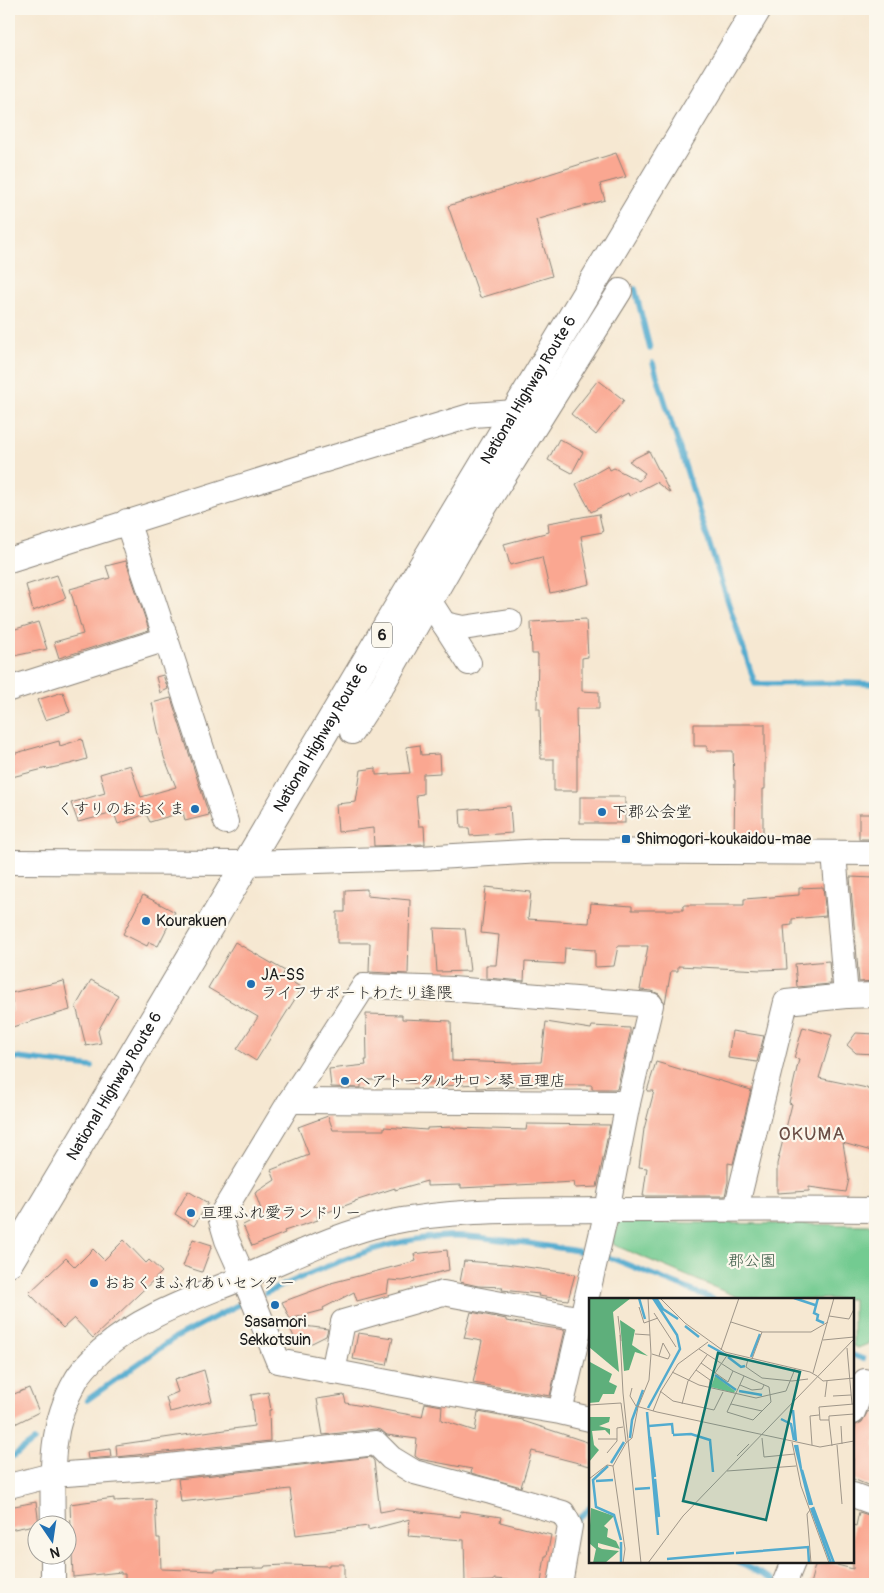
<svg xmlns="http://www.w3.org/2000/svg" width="884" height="1593" viewBox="0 0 884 1593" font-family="Pangolin,'Klee One',sans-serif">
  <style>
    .green { fill: #73cb91; stroke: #487456 }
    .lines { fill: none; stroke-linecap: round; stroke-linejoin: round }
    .stream { stroke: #52abcf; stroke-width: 5.5 }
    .building { fill: #faa791 }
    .minor-casing { stroke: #898277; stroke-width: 26 }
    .highway-casing { stroke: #898277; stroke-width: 30 }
    .minor { stroke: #fff; stroke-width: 24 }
    .highway { stroke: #fff; stroke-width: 28 }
    .poi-dot { fill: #1f6fb2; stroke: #fbf7ec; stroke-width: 2 }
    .labels { text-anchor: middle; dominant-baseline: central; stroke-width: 4.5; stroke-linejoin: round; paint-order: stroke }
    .shield { fill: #fbf7ec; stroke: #5f5e5a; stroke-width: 1 }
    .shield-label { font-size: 15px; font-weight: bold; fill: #1c1c1c }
    .street-label { font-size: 16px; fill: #1c1c1c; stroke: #fbf7ec }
    .poi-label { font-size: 16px; fill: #1c1c1c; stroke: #fbf7ec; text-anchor: start }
    .park-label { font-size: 16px; fill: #3a5945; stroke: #fbf7ec }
    .quarter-label { font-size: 19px; letter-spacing: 1px; fill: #6a4d45; stroke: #fbf7ec }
    .inset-river { fill: none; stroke: #52abcf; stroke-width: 2.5 }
    .inset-road { fill: none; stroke: #9f9689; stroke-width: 1 }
    .view { fill: #0f766e; fill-opacity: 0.15; stroke: #0f766e; stroke-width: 2.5 }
    .inset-edge { fill: none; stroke: #1c1c1c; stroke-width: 2.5 }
  </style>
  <rect width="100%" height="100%" fill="#fbf7ec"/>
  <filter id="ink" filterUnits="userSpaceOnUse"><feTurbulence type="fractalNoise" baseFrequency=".02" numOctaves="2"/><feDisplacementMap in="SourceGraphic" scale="10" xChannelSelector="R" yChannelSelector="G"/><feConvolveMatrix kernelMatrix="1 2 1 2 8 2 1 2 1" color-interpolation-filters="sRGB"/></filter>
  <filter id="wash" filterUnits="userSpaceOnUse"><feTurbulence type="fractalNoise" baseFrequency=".0096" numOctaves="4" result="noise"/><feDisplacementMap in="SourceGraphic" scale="20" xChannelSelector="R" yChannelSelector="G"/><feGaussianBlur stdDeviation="1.12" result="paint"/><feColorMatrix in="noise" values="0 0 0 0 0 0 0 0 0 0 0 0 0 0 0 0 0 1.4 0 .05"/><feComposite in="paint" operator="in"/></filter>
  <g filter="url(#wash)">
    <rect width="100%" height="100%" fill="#f6e8d2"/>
    <!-- green -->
    <polygon class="green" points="618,1222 874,1225 875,1225 875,1326 868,1344 858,1348 853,1346 853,1299 742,1299 614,1245 611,1238"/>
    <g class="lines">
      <!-- stream -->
      <g class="stream">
        <polyline points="635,289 650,349"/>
        <polyline points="653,363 716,565 755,684 848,683 875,684"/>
        <polyline points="9,1057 92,1067"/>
        <polyline points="607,1257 616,1260 713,1299"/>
        <path d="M266,1293C324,1267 382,1239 447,1236C462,1235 478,1237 493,1239C523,1242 553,1247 584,1252"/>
        <polyline points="853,1355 863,1359"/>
        <polyline points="87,1400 173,1339 238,1305"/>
        <polyline points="9,1459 34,1441"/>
        <polyline points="578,1520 590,1507"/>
        <polyline points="737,1562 776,1581"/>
        <polyline points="544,1584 551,1555 558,1541"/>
      </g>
    </g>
    <g id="blocks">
      <!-- building -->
      <g class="building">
        <polygon points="616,153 626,177 600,184 605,200 536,220 552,276 480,298 448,206"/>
        <polygon points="598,380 624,400 596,435 571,414"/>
        <polygon points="559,439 583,452 572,473 548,460"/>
        <polygon points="649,451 670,493 656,482 629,496 628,493 591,512 576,484 608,466 610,470 614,468 639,481 645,473 629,461"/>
        <polygon points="599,514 603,532 581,536 590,584 550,593 542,557 510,565 504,544 549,532 548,523"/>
        <polygon points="126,561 149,630 59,658 54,642 83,634 70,589 110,578 106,566"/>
        <polygon points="57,575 66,598 33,611 26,585"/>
        <polygon points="586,619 588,657 582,658 582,691 599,692 599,709 576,709 577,758 577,791 554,791 554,759 541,759 540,709 537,709 538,654 532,654 531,622"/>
        <polygon points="38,622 47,649 9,657 9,631"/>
        <polygon points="163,675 168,689 160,693 156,677"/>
        <polygon points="63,692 70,712 45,720 37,700"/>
        <polygon points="171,698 209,815 185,821 183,812 150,822 146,814 118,824 114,813 78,822 71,803 105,793 100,774 130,765 141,797 176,787 164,757 152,703"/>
        <polygon points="694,724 765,724 765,789 763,789 763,837 734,837 735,780 734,780 733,751 707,751 707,746 694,746"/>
        <polygon points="82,739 87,759 70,764 47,769 47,768 12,777 9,765 9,755 59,741 60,746"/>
        <polygon points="420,745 421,755 439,754 440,773 423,774 423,794 416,795 419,826 424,826 425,844 374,846 373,828 338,832 336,804 356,802 361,770 376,768 376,775 410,773 406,747"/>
        <rect x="580" y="797" width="45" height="26"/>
        <polygon points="510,806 512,833 470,836 469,828 461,828 460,810"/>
        <rect x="859" y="814" width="16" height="25"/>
        <polygon points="850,877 875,878 875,981 859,982"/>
        <polygon points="486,887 531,892 528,919 589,923 591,903 632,906 632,910 683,910 683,905 744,905 744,899 799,895 799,888 823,887 826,916 792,919 792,925 784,926 787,969 761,970 678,966 678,971 671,971 665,1003 659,994 652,991 640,990 648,946 618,946 614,966 595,967 595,950 565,948 564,964 525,962 524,981 486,978 486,965 496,965 499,935 481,933"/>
        <polygon points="367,889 367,896 410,900 408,974 369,972 370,943 337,943 337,912 345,912 345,890"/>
        <polygon points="143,895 175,912 158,946 149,942 147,946 123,934"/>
        <polygon points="434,928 465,929 470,971 437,972"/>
        <polygon points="235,942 285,971 282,976 302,988 256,1061 237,1049 258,1017 208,988"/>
        <polygon points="829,961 831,984 797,987 795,964"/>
        <polygon points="91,980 118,995 98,1031 101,1043 86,1046 76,1006"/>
        <polygon points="64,981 70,1010 9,1028 9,1012 13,1011 11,993"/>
        <polygon points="366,1014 402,1015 402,1019 451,1021 452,1061 512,1063 541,1062 546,1022 591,1029 592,1026 630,1028 630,1034 617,1089 592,1089 592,1085 540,1085 540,1086 477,1088 477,1084 443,1086 442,1083 405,1083 405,1080 361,1080 361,1088 331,1087 329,1069 366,1065 365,1060 367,1060"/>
        <polygon points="803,1027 832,1035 819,1078 867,1088 867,1089 875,1091 875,1152 843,1143 849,1179 846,1192 809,1187 809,1191 777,1193 777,1164 792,1104 789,1103 799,1059 794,1058"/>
        <polygon points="732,1031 764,1036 757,1062 728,1058"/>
        <polygon points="856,1033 875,1034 875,1054 856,1053 847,1045"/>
        <polygon points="656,1062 751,1090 733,1164 728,1163 728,1182 725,1196 643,1196 647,1168 639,1167 644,1129 654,1091 647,1091"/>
        <polygon points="328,1116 333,1130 384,1130 384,1127 427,1130 427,1128 454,1127 454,1128 526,1130 527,1124 610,1125 597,1187 575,1188 574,1182 461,1188 461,1185 427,1186 427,1181 395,1190 395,1188 355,1201 355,1202 317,1216 318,1220 284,1231 285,1233 252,1246 243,1225 263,1215 255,1193 275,1180 271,1170 309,1155 298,1127"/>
        <polygon points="188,1191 208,1203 194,1226 175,1214"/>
        <polygon points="193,1239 212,1245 202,1272 183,1266"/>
        <polygon points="124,1240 146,1263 149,1260 162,1272 93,1338 74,1318 63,1328 29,1293 66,1258 75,1267 93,1249 104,1260"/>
        <polygon points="447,1250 449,1270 403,1281 389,1280 387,1293 357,1301 354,1292 323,1308 324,1310 290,1319 282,1302 331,1284 331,1283 416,1261 414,1254"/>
        <polygon points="464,1261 506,1264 575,1274 568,1300 538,1296 539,1294 502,1290 503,1287 478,1286 460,1282"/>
        <polygon points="471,1312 506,1319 506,1321 565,1330 550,1396 473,1383 482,1341 464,1338"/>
        <polygon points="288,1324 328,1329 326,1336 312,1343 295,1339"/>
        <polygon points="358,1333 393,1338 387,1365 353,1359"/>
        <polygon points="204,1370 212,1401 170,1412 166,1397 178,1392 174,1380"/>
        <polygon points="29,1388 39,1412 9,1427 9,1396"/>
        <polygon points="268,1392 271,1410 269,1410 270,1441 117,1457 116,1445 218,1430 218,1431 254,1426 251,1395"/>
        <polygon points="344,1395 346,1403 422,1417 425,1403 442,1406 441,1420 475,1431 478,1412 523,1420 523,1421 590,1443 590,1466 532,1451 521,1487 471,1473 472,1469 419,1459 415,1456 417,1439 387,1435 381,1430 375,1429 323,1435 317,1399"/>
        <polygon points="868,1411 875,1415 875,1488 853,1479 853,1434 856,1425 862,1422"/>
        <polygon points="110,1449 111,1457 88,1459 87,1452"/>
        <polygon points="371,1457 374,1461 380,1512 396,1509 460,1517 461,1511 501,1517 500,1522 551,1535 547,1556 545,1556 541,1583 494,1579 494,1581 465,1582 464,1540 408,1536 410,1519 368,1530 368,1526 296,1535 290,1489 181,1502 178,1479"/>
        <polygon points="114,1498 114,1501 155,1499 157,1538 160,1538 161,1569 215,1571 215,1569 264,1568 265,1566 285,1565 329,1566 329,1564 344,1564 344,1584 125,1584 125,1574 121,1574 121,1572 73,1577 70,1504"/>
        <polygon points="36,1502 39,1524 9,1530 9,1507"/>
        <polygon points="859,1512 875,1517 875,1584 810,1584 816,1562 825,1562 853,1569 853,1525 856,1526"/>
      </g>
    </g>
  </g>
  <g filter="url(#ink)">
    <use href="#blocks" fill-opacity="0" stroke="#898277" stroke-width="1"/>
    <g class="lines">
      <defs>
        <g id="minor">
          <polyline points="127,521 166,639"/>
          <polyline points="9,560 315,463 473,415 515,412"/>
          <polyline points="423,591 469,663"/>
          <polyline points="444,624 463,628 510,621"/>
          <polyline points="9,689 166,639 226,822"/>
          <polyline points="352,732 383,684 481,513 620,291"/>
          <polyline points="834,853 846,996"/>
          <polyline points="9,862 246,863 419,858 543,851 875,853"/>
          <polyline points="290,1101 628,1103"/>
          <polyline points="736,1209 786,1002 846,996 875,995"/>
          <polyline points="333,1372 343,1322 443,1293 582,1319"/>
          <polyline points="560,1412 607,1210 628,1103 651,1005 452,989 364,986 290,1101 223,1212 221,1220 227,1240 244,1278 278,1361 429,1390 560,1412 590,1419"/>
          <polyline points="853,1412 865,1381"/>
          <polyline points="9,1486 52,1475 151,1468 376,1443 391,1458 414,1472 491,1492 563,1513 570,1526 560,1584"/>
          <polyline points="853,1495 875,1503"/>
          <path d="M53,1526C52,1474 49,1426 76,1380C82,1369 93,1359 102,1350C137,1320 178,1304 220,1287C275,1266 330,1235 387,1223C458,1208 530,1211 601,1210C692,1210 784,1209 875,1210"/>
          <polyline points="53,1556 53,1584"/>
          <polyline points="784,1584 793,1562"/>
        </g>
        <g id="highway">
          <path id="s1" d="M9,1262L127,1065L415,579L757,9"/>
        </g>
      </defs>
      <!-- minor casing -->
      <use href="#minor" class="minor-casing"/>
      <!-- highway casing -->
      <use href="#highway" class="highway-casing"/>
      <!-- minor -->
      <use href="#minor" class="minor"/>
      <!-- highway -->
      <use href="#highway" class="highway"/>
    </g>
  </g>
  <!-- markers -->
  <g class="poi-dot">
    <circle cx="195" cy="809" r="5"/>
    <circle cx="602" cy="812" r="5"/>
    <rect x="621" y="834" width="10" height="10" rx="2.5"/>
    <circle cx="146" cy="921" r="5"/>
    <circle cx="251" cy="984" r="5"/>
    <circle cx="345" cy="1081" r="5"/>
    <circle cx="191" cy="1213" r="5"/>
    <circle cx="94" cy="1283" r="5"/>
    <circle cx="275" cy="1305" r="5"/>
  </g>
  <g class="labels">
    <!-- shield labels -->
    <rect class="shield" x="372" y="622.5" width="20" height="25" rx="4"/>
    <g class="shield-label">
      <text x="382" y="635">6</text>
    </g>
    <!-- street labels -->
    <g class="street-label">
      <text stroke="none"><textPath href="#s1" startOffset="1015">National Highway Route 6</textPath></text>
      <text stroke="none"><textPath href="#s1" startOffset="610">National Highway Route 6</textPath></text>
      <text stroke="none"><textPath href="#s1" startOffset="205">National Highway Route 6</textPath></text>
    </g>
    <!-- poi labels -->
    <g class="poi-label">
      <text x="185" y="809" text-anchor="end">くすりのおおくま</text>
      <text x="612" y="812">下郡公会堂</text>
      <text x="636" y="839">Shimogori-koukaidou-mae</text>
      <text x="156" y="921">Kourakuen</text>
      <text x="261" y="975">JA-SS<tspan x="261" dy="18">ライフサポートわたり逢隈</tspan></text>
      <text x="355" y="1081">ヘアトータルサロン琴 亘理店</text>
      <text x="201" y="1213">亘理ふれ愛ランドリー</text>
      <text x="104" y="1283">おおくまふれあいセンター</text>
      <text x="275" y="1322" text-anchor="middle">Sasamori<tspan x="275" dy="18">Sekkotsuin</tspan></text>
    </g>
    <!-- park labels -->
    <g class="park-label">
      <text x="752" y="1261">郡公園</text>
    </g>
    <!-- quarter labels -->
    <g class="quarter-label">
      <text x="812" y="1134">OKUMA</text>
    </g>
  </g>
  <!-- overview -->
  <g transform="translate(589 1298)">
    <rect width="265" height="265" fill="#f6e8d2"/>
    <path d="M126,78L146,93L145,95L122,89Z" fill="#73cb91"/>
    <path d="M42,0L24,14L30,74L0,49V1ZM31,22L46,32L43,47L59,58L46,54L40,72L35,73ZM1,64L23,76L20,84L28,88L25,96H14L10,104L0,105ZM0,119H21L20,124L10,128L21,131V137L16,132L3,133L5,147L10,152L0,164ZM2,210L25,218L15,228L19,231L18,239L27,243L31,251L9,245V249L13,251L30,253L16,265H4L7,251L0,245Z" fill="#5eaf7b"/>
    <path class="inset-river" d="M50,0L56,21M67,0L74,11L89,21M205,0L226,7M229,0L225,15L229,17L228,22L235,25M96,28L110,39M119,47L137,57M139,59L152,69L156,68M162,59L171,36M126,77L147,92M150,93L173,97M59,110L91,51L88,37L64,0M204,112L207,143M58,114L69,237M192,121L202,126L205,142M60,128L83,126L84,136M84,137L102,136L121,142L124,174M61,139L66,179M41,140L43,122L54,92M206,147L221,207M208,147L212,171M22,165L35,144M19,168L4,182L7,209L25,217L32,242M213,172L223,207M66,181L70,219M7,183L24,182M46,191L61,190M224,209L245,265M222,210L242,265M147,255L219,249L220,265M78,261L145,255M32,265V244"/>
    <path class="inset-road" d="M71,0L96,25L136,54L221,74L228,78M50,9L55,25L69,20M65,15L87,49M29,18L32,43M240,18L260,21L265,11M142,24L173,34L163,61M173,34H222L239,24M46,36L61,37M31,37L34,95L52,265M234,42L265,39M258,50L263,106M110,51L144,73L180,89L182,104L164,122L138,114L155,78M132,52L150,0M63,56L79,61L81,57L74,45L70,58M159,61L157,69L173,80L203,83L219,81M112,65L139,84L144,73M107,72L121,82L120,90M83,74L110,87L167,100L197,93L206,71M126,75L139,56M224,75L245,0M228,78L234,83L265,80M151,87L163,92L173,91L175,87M43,90L41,98L47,108L68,114L231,149L265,143M71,93L84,103L125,112L134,94M244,98L262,97M236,99L238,83M93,106L99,83L118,57M142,106L173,113M265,106L230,109L231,122H240V118L265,116M0,107L32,105L37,144M64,113L72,93L89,66L119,44M240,122L243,148M252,128L253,146M173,140L175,159L206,156M9,141H28M203,144L212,188L240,265M223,147L221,118L230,117M248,147L253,206M18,155L28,143V130L34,129M148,158L160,146M138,173L207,168M0,181L18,167L24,168M221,212L218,216L222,265M34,265L36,251L24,168L37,145L43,140L49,109L60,82L62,56L59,0M59,265L94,218L265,41"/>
    <path class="view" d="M129,55L211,74L177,222L94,203Z"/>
    <rect width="265" height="265" class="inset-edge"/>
  </g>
  <!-- margin -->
  <rect width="884" height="1593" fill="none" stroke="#fbf7ec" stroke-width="30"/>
  <!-- north arrow -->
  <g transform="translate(52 1540) rotate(167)"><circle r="24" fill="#fbf7ec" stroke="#a29f99"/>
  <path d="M0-4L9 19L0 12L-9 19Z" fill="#1f6fb2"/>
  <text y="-8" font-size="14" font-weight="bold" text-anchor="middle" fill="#1c1c1c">N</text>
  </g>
</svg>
